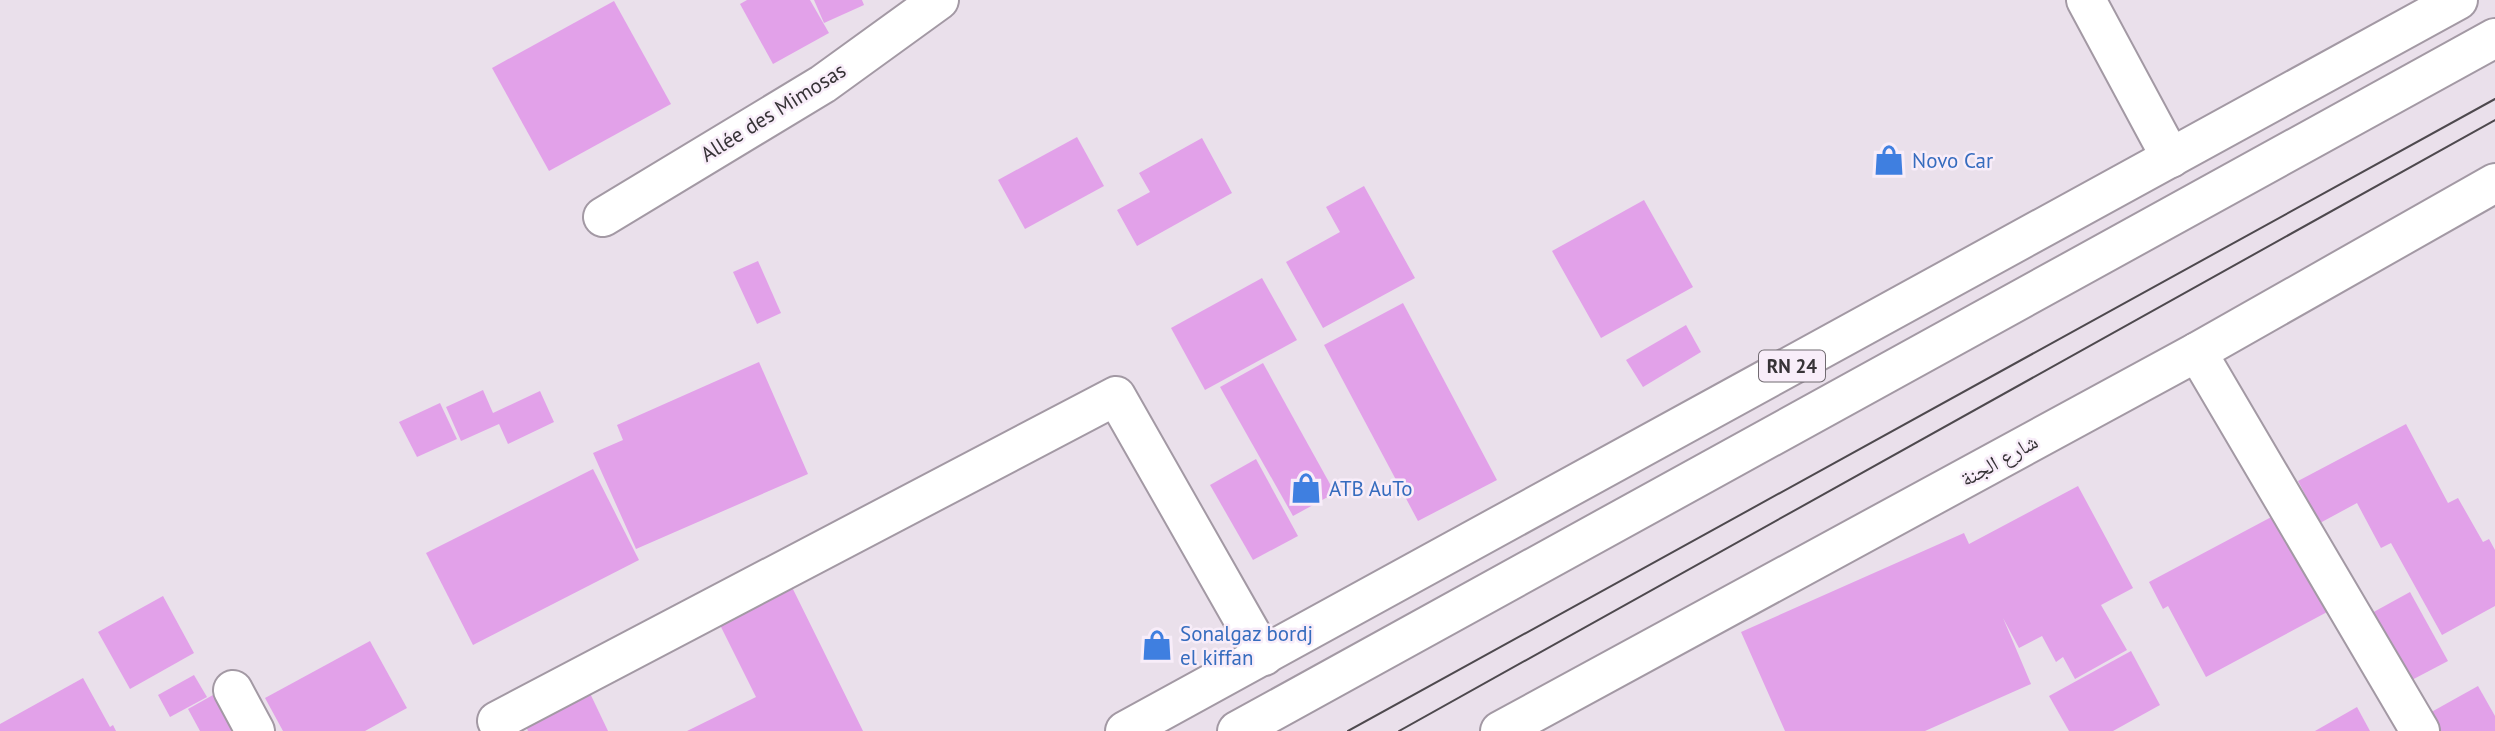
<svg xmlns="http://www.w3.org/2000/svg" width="2495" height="731" viewBox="0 0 2495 731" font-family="'PT Sans','Noto Naskh Arabic',sans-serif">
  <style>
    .building { fill: #e2a1e9 }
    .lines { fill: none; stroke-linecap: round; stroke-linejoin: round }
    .minor-casing { stroke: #a399a4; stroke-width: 42 }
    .major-casing { stroke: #a399a4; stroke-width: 42 }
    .minor { stroke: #fff; stroke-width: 38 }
    .major { stroke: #fff; stroke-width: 38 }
    .tram { stroke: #4e494e; stroke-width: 2 }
    .labels { text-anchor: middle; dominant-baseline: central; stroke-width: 5; stroke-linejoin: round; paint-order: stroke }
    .shield { fill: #f8edf9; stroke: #716b71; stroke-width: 2 }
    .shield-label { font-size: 19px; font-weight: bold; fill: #373337 }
    .street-label { font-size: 21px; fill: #373337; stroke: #f8edf9 }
    .shop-label { font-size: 21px; fill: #366cbe; stroke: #f8edf9; text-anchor: start }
  </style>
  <rect width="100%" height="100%" fill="#eae0eb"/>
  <!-- building -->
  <g class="building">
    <polygon points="747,0 810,0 829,33 773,64 740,4"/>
    <polygon points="814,0 862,0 864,5 824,23"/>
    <polygon points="614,1 671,104 549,171 492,68"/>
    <polygon points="1077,137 1104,186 1025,229 998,180"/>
    <polygon points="1202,138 1232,193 1137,246 1117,210 1150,192 1139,173"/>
    <polygon points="1364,186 1415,278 1323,328 1286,262 1340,232 1326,207"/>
    <polygon points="1644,200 1693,287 1601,338 1552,251"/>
    <polygon points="758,261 781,313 757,324 733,272"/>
    <polygon points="1262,278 1297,340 1205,390 1171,328"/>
    <polygon points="1403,303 1497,480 1418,521 1324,345"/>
    <polygon points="1686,325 1701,352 1643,387 1626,360"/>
    <polygon points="759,362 808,474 636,549 593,453 623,440 617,425"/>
    <polygon points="1263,363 1335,493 1293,516 1220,387"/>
    <polygon points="483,390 493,413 540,391 554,422 508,444 499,424 461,441 446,407"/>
    <polygon points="440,403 457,439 417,457 399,422"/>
    <polygon points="2406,424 2448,503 2458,498 2483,542 2489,539 2495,550 2495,606 2442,635 2391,543 2381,548 2357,503 2320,523 2298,481"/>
    <polygon points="1256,459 1298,536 1253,560 1210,485"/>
    <polygon points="593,469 639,560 473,645 426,553"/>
    <polygon points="2078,486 2133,588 2101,605 2127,650 2075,679 2063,657 2056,662 2042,636 2019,648 2003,618 2031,684 1925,731 1785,731 1741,632 1964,533 1969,544"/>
    <polygon points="2277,514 2329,611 2206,677 2168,606 2163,609 2149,582"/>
    <polygon points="787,577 863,731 687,731 756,697 714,613"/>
    <polygon points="2410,592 2448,661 2408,682 2370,614"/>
    <polygon points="163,596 194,653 130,689 98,632"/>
    <polygon points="370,641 407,708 365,731 283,731 265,698"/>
    <polygon points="2131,651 2160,705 2113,731 2069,731 2049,696"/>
    <polygon points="194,675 207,697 170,717 158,695"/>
    <polygon points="83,678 110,727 113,725 116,731 0,731 0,724"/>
    <polygon points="2478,686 2495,716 2495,731 2435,731 2426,715"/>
    <polygon points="587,687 608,731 528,731 522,718"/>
    <polygon points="213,695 232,731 200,731 188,709"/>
    <polygon points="2357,707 2370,731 2315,731"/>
  </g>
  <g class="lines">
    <defs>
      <g id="minor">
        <polyline points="2086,0 2171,158"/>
        <polyline points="603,217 823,84 939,0"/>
        <polyline points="2197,352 2420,731"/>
        <polyline points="233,690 255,731"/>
        <polyline points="497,721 1116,396 1264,656"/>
        <polyline points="1500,731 2197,352 2495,183"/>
      </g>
      <g id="major">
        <polyline points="1125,731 2458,0"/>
        <polyline points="1237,731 2495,38"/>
      </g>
    </defs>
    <!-- minor casing -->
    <use href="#minor" class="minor-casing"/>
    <!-- major casing -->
    <use href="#major" class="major-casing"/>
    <!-- minor -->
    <use href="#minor" class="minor"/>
    <!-- major -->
    <use href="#major" class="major"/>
    <!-- tram -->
    <g class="tram">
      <polyline points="1348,731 2495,99"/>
      <polyline points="1399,731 2495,120"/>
    </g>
  </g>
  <!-- icons -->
  <defs>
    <symbol id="shop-bare" viewBox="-9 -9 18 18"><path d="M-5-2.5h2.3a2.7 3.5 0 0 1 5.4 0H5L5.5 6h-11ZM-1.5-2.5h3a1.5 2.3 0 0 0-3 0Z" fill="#3f7fe0" stroke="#f8edf9" stroke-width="2.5" paint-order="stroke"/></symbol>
  </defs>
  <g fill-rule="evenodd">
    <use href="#shop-bare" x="1867" y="138" width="44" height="44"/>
    <use href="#shop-bare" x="1284" y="466" width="44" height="44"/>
    <use href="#shop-bare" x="1135" y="623" width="44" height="44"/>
  </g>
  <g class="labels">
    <!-- shield labels -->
    <rect class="shield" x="1759" y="350.5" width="66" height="31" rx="5"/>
    <g class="shield-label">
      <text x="1792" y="366">RN 24</text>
    </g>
    <!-- street labels -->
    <g class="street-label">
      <text transform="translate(773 112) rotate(-32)">Allée des Mimosas</text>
      <text transform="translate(1999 460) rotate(-29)">شارع الجنة</text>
    </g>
    <!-- shop labels -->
    <g class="shop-label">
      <text x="1912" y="160">Novo Car</text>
      <text x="1329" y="488">ATB AuTo</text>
      <text x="1180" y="633">Sonalgaz bordj<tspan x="1180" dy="24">el kiffan</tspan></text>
    </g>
  </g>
</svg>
